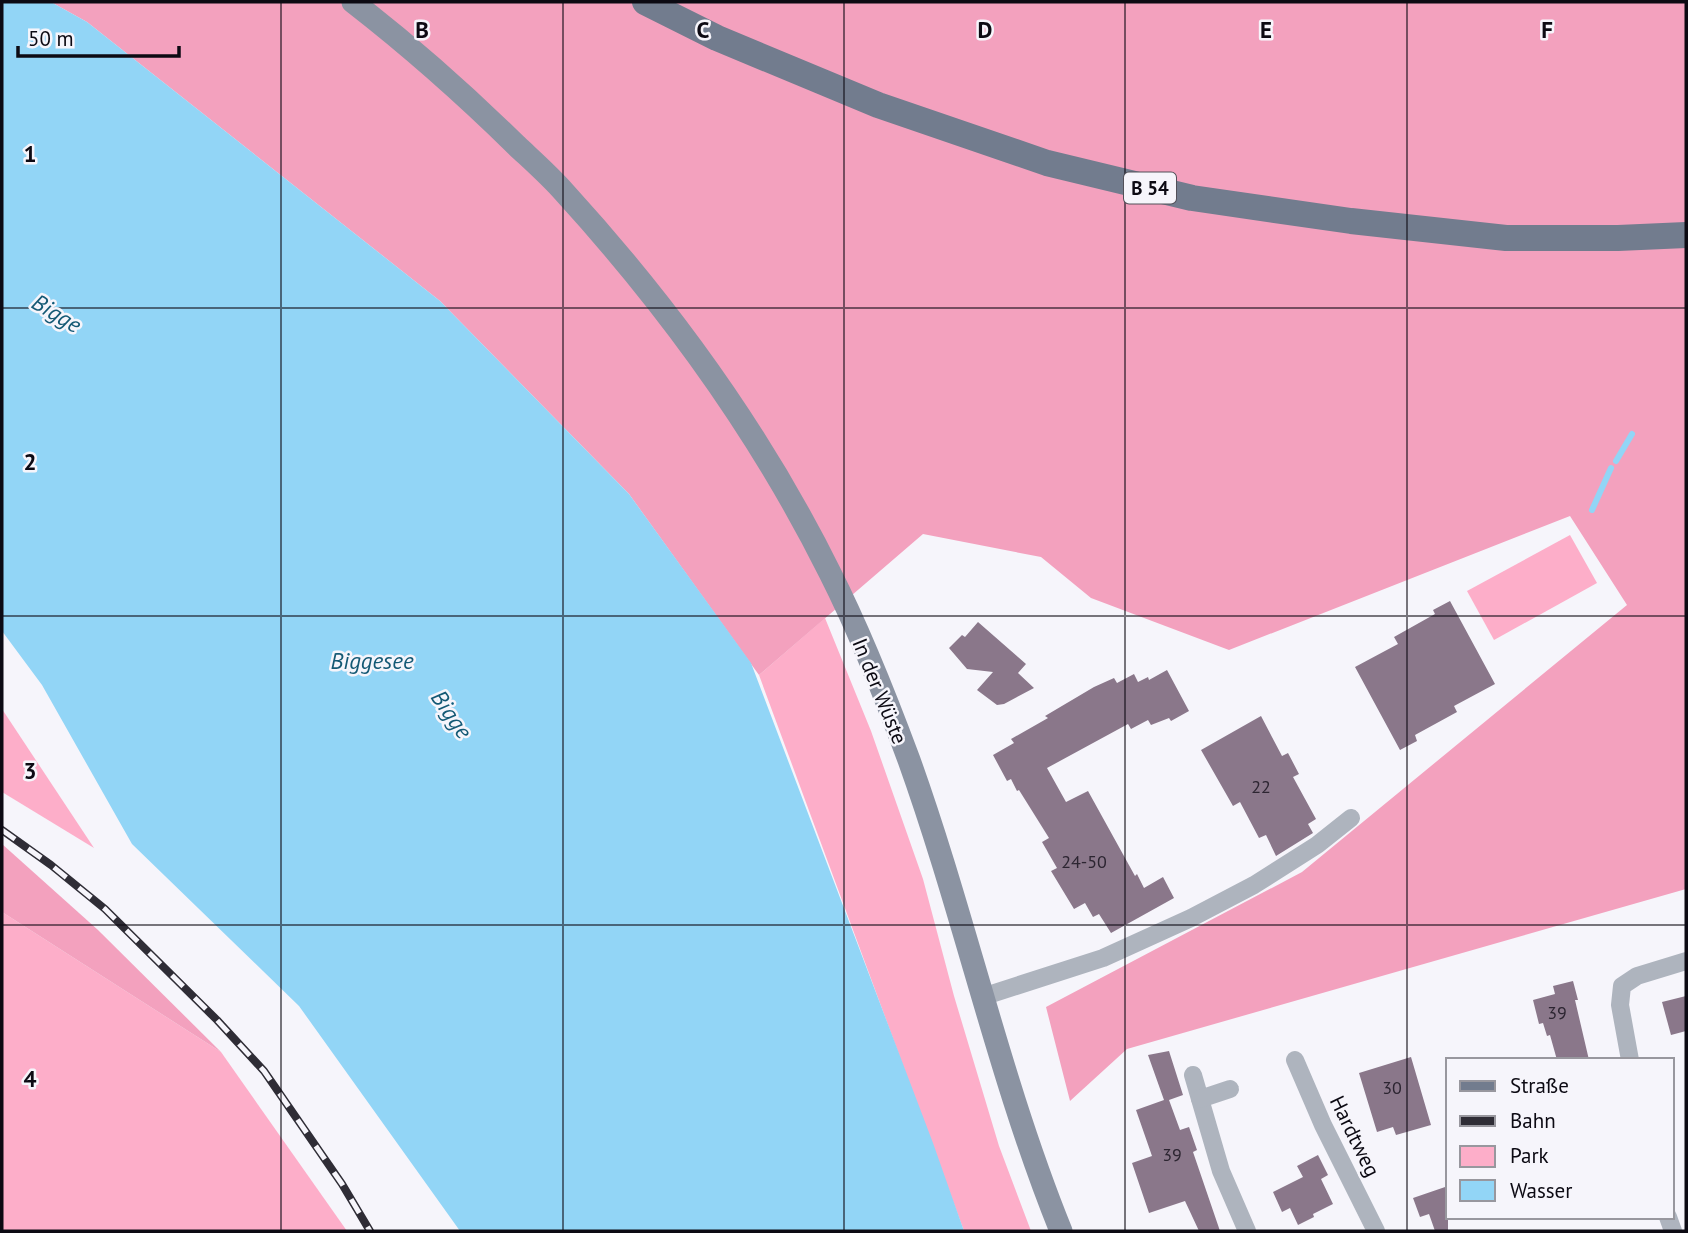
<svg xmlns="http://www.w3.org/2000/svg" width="1688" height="1233" viewBox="0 0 1688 1233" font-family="'PT Sans',sans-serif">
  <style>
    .green { fill: #fdaec9 }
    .forest { fill: #f3a1be }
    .water { fill: #92d5f6 }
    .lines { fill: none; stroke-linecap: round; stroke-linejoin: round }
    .stream { stroke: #92d5f6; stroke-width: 6 }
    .building { fill: #8a778a }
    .street { stroke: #aeb4be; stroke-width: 18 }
    .secondary { stroke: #8b93a2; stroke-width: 23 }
    .primary { stroke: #727c8e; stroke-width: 26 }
    .rail-casing { stroke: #2f2d36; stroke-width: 8 }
    .rail { stroke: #f6f5fb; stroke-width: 5; stroke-dasharray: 16; stroke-linecap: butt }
    .grid { fill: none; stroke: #0c0a13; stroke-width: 2; stroke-opacity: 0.55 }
    .labels { text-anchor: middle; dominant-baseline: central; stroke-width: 5; stroke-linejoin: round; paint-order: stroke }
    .number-label { font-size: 18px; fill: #2c2531 }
    .shield { fill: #f6f5fb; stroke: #525059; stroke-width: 2 }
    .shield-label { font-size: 19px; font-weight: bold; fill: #0c0a13 }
    .street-label { font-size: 21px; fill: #0c0a13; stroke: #f6f5fb }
    .water-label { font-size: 23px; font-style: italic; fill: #145975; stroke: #f6f5fb }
    .grid-label { font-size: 23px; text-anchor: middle; font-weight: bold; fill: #0c0a13; stroke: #f6f5fb; stroke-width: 5; stroke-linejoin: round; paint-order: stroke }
  </style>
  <rect width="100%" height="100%" fill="#f6f5fb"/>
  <!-- green -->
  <g class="green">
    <polygon points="1570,535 1597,583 1494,640 1467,591"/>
    <polygon points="825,618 871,731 923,879 954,996 999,1146 1031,1231 964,1231 759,675"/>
    <polygon points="2,709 94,848 2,792"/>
    <polygon points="2,912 221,1052 347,1231 2,1231"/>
  </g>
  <!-- forest -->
  <g class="forest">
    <polygon points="51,2 1686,2 1686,889 1127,1049 1070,1101 1046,1007 1302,872 1627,605 1570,516 1229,650 1091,598 1041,557 923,534 759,675 629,494 440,301 87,22"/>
    <polygon points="2,844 98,930 221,1052 2,912"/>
  </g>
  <!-- water -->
  <polygon class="water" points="2,2 51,2 87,22 440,301 629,494 751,663 933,1143 964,1231 460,1231 299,1006 132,844 42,685 2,631"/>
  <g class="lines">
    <!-- stream -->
    <g class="stream">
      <polyline points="1616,461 1632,434"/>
      <polyline points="1592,510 1611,468"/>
    </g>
  </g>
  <!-- building -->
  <g class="building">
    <polygon points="1450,601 1495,684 1454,706 1457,712 1415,735 1417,741 1400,750 1355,667 1398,644 1394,637 1435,614 1433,610"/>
    <polygon points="978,622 1026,664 1018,673 1034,688 1004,704 997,705 977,690 993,672 967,669 949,648 962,635 965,637"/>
    <polygon points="1167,670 1189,711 1171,721 1169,718 1151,725 1148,720 1131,729 1128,724 1047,768 1066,802 1088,791 1135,876 1137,874 1144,888 1163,877 1174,898 1111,933 1099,914 1093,917 1085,903 1074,909 1051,871 1057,868 1042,842 1049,838 1019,790 1017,791 1011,779 1007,781 993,755 1014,743 1011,739 1048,718 1045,716 1094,687 1114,678 1117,683 1134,674 1138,682 1148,677 1149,680"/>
    <polygon points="1261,716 1282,756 1288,753 1299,774 1293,777 1316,819 1308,824 1313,833 1276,856 1266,835 1259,838 1240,802 1233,806 1201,750"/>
    <polygon points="1573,981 1578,1000 1575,1000 1589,1060 1557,1060 1550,1035 1547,1036 1543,1023 1539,1024 1533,1000 1555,994 1553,986"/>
    <polygon points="1686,996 1686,1031 1671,1035 1662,1002"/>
    <polygon points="1169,1051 1183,1095 1169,1100 1180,1130 1189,1127 1197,1150 1193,1152 1220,1231 1199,1231 1185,1201 1149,1213 1132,1163 1152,1156 1136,1110 1164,1100 1148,1055"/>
    <polygon points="1411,1057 1431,1125 1396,1135 1393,1127 1377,1132 1359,1073"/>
    <polygon points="1318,1155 1328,1175 1321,1179 1333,1204 1313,1214 1314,1217 1298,1225 1290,1208 1282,1212 1273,1192 1303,1177 1297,1166"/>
    <polygon points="1448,1186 1448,1231 1435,1231 1429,1214 1420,1217 1413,1198"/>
  </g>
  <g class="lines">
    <!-- street -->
    <g class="street">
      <polyline points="982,997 1103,958 1191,918 1254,885 1317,845 1351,818"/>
      <polyline points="1295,1060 1323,1125 1376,1231"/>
      <polyline points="1630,1060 1620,1005 1622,986 1637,976 1686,961"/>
      <polyline points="1193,1075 1221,1171 1247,1231"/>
      <polyline points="1200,1099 1230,1089"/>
      <polyline points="1668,1217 1673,1231"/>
    </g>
    <!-- secondary -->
    <path class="secondary" d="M353,2C411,47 465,95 517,146C533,161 550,176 564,192C668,306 761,434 830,573C860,632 886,698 909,760C965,916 999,1078 1061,1231"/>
    <!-- primary -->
    <polyline class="primary" points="645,2 717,38 878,105 1047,163 1192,198 1351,221 1506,238 1618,238 1686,235"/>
    <defs>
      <polyline id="rail" points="2,830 51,865 105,909 217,1020 264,1071 342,1184 370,1231"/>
    </defs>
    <!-- rail casing -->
    <use href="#rail" class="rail-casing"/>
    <!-- rail -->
    <use href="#rail" class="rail"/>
  </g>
  <!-- grid -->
  <path class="grid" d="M281,2V1231M563,2V1231M844,2V1231M1125,2V1231M1407,2V1231M2,308H1686M2,616H1686M2,925H1686"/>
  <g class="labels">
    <!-- number labels -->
    <g class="number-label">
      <text x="1261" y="786">22</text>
      <text x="1084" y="861">24-50</text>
      <text x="1557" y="1012">39</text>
      <text x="1392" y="1087">30</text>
      <text x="1172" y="1154">39</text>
    </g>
    <!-- shield labels -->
    <rect class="shield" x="1124" y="172.5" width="52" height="31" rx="5"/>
    <g class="shield-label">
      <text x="1150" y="188">B 54</text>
    </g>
    <!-- street labels -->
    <g class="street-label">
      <text transform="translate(880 691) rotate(68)">In der Wüste</text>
      <text transform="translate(1355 1136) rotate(64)">Hardtweg</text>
    </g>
    <!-- water labels -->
    <g class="water-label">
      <text transform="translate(57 313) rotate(31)">Bigge</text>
      <text x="372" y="660">Biggesee</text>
      <text transform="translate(452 714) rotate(55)">Bigge</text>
    </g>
  </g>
  <g class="grid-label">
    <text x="422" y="38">B</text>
    <text x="703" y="38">C</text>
    <text x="985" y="38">D</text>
    <text x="1266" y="38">E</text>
    <text x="1547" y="38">F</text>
    <text x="30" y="162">1</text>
    <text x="30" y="470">2</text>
    <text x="30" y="779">3</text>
    <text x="30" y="1087">4</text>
  </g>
  <!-- border -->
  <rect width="1688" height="1233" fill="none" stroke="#0c0a13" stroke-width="7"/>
  <!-- legend -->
  <rect x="1446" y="1058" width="228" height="161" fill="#f6f5fb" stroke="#98979e" stroke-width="2"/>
  <rect x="1460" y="1081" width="35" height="10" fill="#727c8e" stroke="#98979e" stroke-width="2"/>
  <text x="1510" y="1093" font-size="21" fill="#0c0a13">Straße</text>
  <rect x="1460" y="1116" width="35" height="10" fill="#2f2d36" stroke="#98979e" stroke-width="2"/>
  <text x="1510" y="1128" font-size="21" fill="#0c0a13">Bahn</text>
  <rect x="1460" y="1146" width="35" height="21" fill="#fdaec9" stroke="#98979e" stroke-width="2"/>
  <text x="1510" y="1163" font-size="21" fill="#0c0a13">Park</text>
  <rect x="1460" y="1180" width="35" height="21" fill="#92d5f6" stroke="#98979e" stroke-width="2"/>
  <text x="1510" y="1198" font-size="21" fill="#0c0a13">Wasser</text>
  <!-- scale -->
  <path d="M18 46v10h161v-10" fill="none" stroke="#0c0a13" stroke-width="3.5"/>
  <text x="28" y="46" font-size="21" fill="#0c0a13" stroke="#f6f5fb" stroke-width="5" paint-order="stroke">50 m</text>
</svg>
